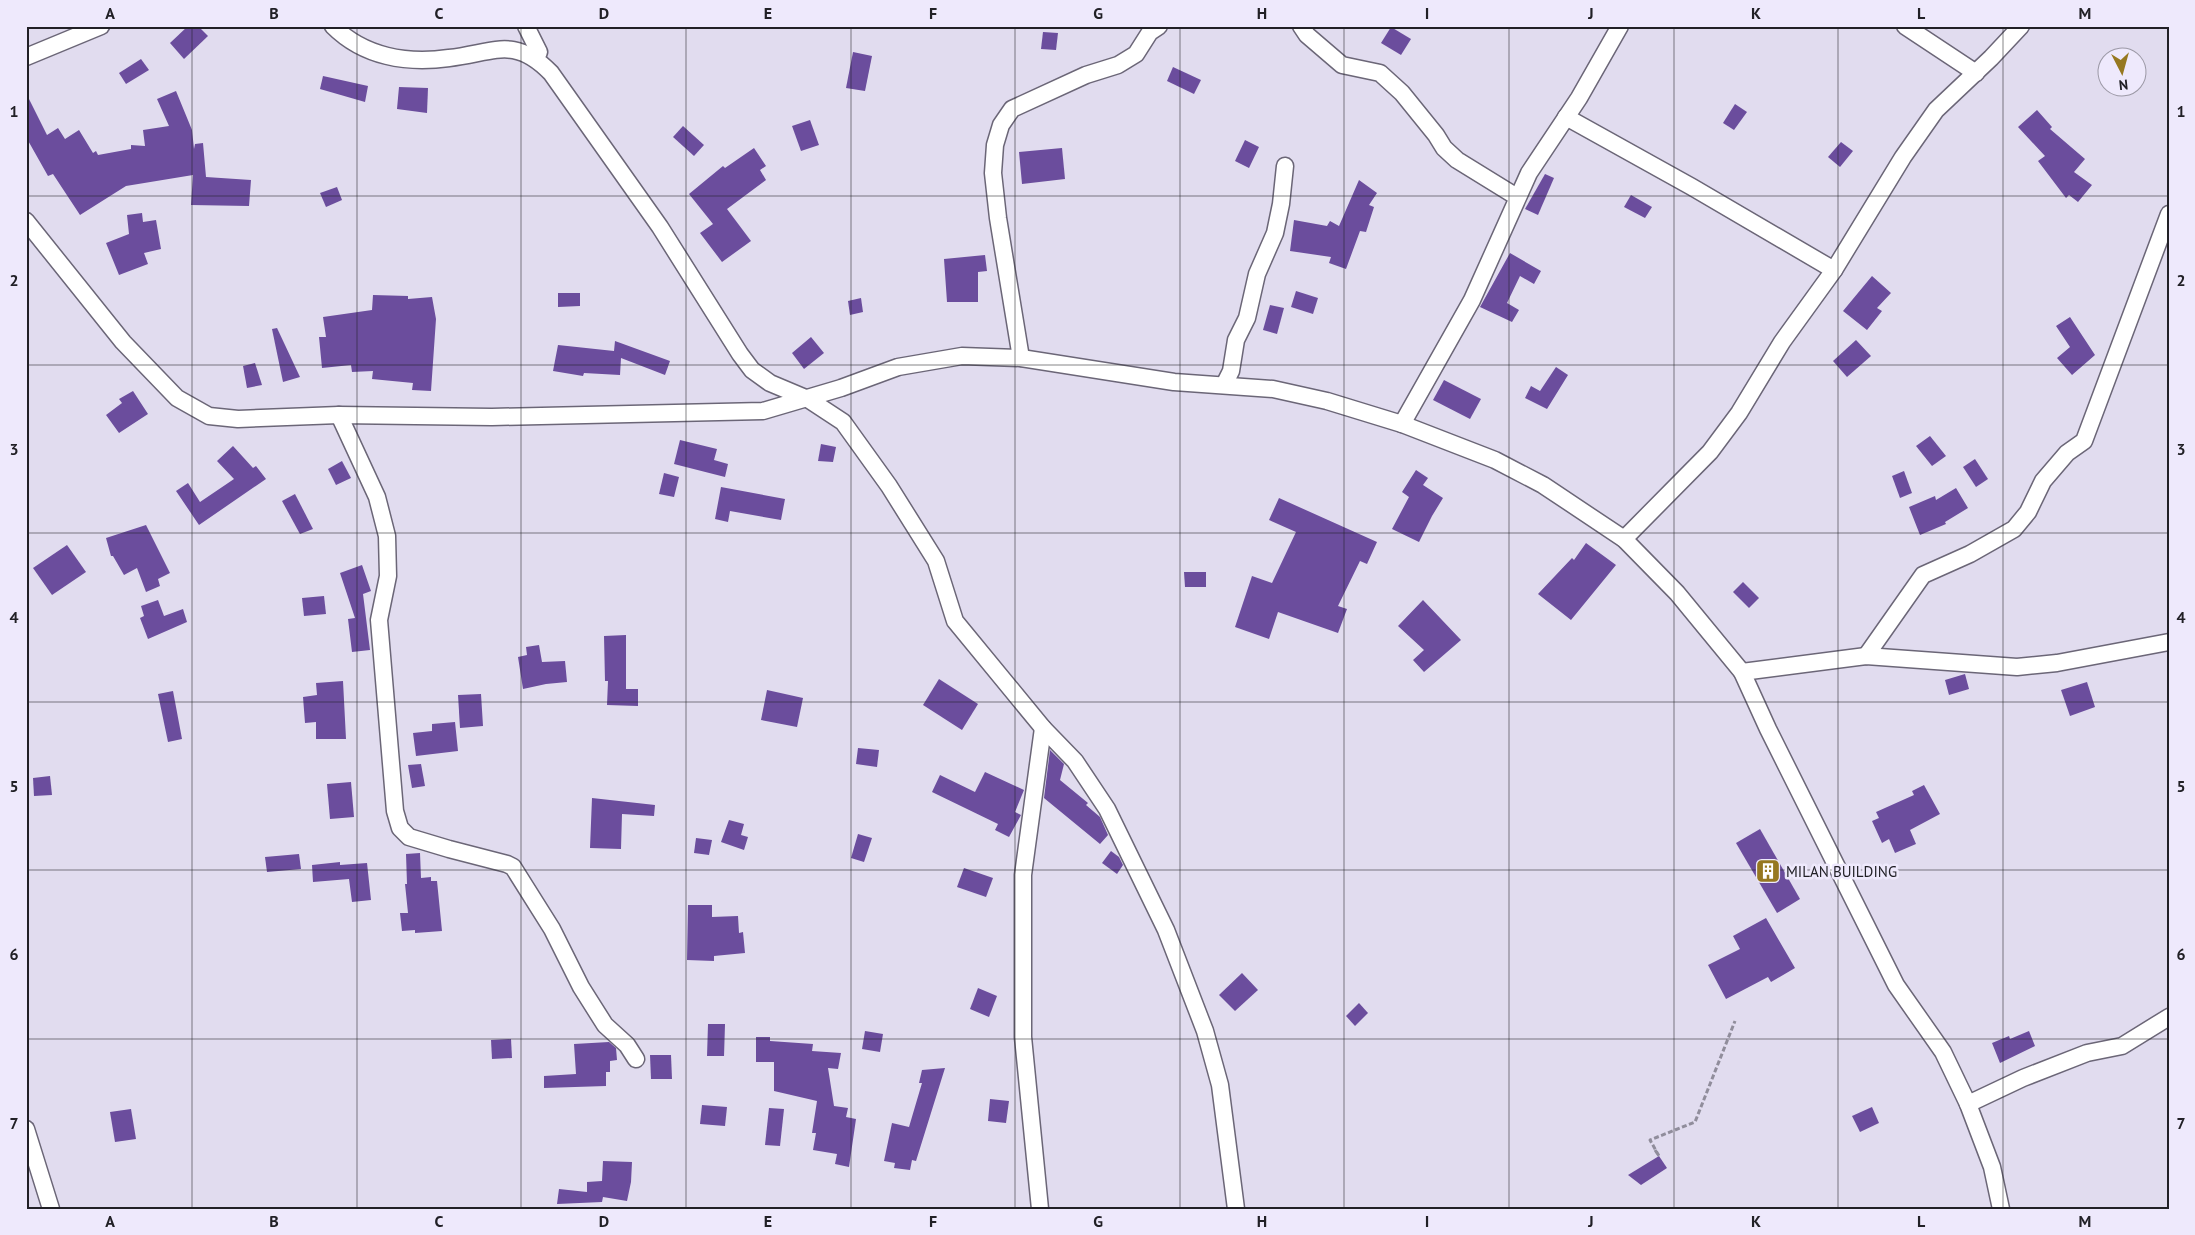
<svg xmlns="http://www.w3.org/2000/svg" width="2195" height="1235" viewBox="0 0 2195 1235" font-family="'PT Sans',sans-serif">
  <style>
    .building { fill: #6b4d9d }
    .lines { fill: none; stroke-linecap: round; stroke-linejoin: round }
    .minor-casing { stroke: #6b6677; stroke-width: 19 }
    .path { stroke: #908d9b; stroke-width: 3; stroke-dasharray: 5 2.5; stroke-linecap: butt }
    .minor { stroke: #fff; stroke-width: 16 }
    .grid { fill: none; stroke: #212026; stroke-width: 1; stroke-opacity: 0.55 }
    .labels { text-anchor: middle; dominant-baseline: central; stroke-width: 5; stroke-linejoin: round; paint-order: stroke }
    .poi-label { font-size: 15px; fill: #212026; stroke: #eee9fc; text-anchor: start }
    .neatline { fill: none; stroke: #212026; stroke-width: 2 }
    .grid-label { font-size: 16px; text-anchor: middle; font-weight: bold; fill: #212026 }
  </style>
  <rect width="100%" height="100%" fill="#e1dcef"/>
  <!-- building -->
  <g class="building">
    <polygon points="188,26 198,26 208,36 184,59 170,43"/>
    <polygon points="1391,27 1411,39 1401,55 1381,43"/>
    <polygon points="1043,32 1058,33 1056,50 1041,49"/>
    <polygon points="853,52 872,56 865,91 846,88"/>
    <polygon points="141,59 149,70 126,84 119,73"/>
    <polygon points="1173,67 1201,80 1194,94 1167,81"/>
    <polygon points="323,76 368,86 365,102 320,89"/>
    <polygon points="399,87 428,88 427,113 397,109"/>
    <polygon points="176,91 192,130 194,149 195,144 203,143 206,177 251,180 249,206 191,205 193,175 126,186 80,215 53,174 48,176 26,137 26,93 47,135 58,128 65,139 79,130 93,153 96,151 98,155 131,149 131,145 145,146 143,130 169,126 157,99"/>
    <polygon points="1735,104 1747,112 1734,130 1723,123"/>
    <polygon points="2037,110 2052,127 2050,129 2085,159 2074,172 2092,185 2078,202 2069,195 2066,198 2038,161 2045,156 2018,127"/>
    <polygon points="810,120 819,145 801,151 792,126"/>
    <polygon points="683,126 704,145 694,156 673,137"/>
    <polygon points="1245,140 1259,147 1249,168 1235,161"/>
    <polygon points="1841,142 1853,151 1840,167 1828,157"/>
    <polygon points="754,148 766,166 760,170 766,180 727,209 751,241 722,262 700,233 713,224 689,194 723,166 725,168"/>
    <polygon points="1062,148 1065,179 1022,184 1019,152"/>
    <polygon points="1545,174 1554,178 1538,215 1525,209"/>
    <polygon points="1359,180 1377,193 1369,205 1374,207 1366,232 1360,231 1346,269 1329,263 1331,257 1290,251 1294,220 1327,226 1330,221 1339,226"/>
    <polygon points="337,187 342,200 326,207 320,193"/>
    <polygon points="1631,195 1652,207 1645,218 1624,207"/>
    <polygon points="142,213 143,222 156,220 161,249 144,253 148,264 119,275 106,243 129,234 127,215"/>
    <polygon points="1510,253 1541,271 1534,284 1520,276 1507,303 1519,310 1512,322 1480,307"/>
    <polygon points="985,255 987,271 978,272 978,302 947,302 944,259"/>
    <polygon points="1872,276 1891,293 1877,308 1882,311 1867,330 1843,311"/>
    <polygon points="1296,291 1318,298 1313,314 1291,307"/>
    <polygon points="558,293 580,293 580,306 558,307"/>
    <polygon points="373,295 408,296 408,299 432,297 436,319 431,391 412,390 413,383 372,379 373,371 352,372 351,365 322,368 319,337 326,337 323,317 372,310"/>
    <polygon points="861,298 863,312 850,315 848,301"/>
    <polygon points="1270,305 1284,308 1277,334 1263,330"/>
    <polygon points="2070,317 2095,355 2072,375 2057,358 2070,347 2056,326"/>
    <polygon points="277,328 300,377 283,382 272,329"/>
    <polygon points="811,337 824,353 804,369 792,353"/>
    <polygon points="1856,340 1871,356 1847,377 1833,361"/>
    <polygon points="615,341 670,361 665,375 621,358 620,375 584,373 583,376 553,371 558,345 614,351"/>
    <polygon points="255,363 262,385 247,388 243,366"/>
    <polygon points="1556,367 1568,375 1547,409 1525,398 1531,386 1540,391"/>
    <polygon points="1444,380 1481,399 1470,419 1433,400"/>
    <polygon points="133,391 148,414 119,433 106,415 122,403 119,399"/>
    <polygon points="1930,436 1946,456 1932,466 1916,446"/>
    <polygon points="680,440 717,449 714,460 728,464 725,477 674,464"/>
    <polygon points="821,444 836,447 833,462 818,461"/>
    <polygon points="233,446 253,468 256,466 266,479 199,525 176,491 188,483 200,502 234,479 217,461"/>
    <polygon points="1975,459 1988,479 1976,487 1963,467"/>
    <polygon points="342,461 351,478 336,485 328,469"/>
    <polygon points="1416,470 1428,478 1423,485 1443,498 1432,516 1419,542 1392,529 1409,497 1402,492"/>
    <polygon points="1904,471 1912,493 1900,498 1892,476"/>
    <polygon points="664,473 679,477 674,497 659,494"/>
    <polygon points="721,487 785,499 781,520 730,511 728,522 715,519"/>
    <polygon points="1956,488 1968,508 1945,522 1946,524 1920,535 1909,507 1935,496 1936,500"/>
    <polygon points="295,494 313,529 300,534 282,501"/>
    <polygon points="1279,498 1377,542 1367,564 1360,561 1338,606 1347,609 1338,633 1278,612 1269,639 1235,627 1252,576 1272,583 1296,532 1269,520"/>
    <polygon points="146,525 170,573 158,579 160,586 146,592 137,568 124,575 113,556 111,556 106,538"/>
    <polygon points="1586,543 1616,565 1571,620 1538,594 1572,558 1574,560"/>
    <polygon points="67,545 86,572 52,595 33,568"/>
    <polygon points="362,565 371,591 363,594 370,650 352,652 348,619 355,618 340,573"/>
    <polygon points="1184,572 1206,572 1206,587 1185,587"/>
    <polygon points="1743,582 1759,598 1749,608 1733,592"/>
    <polygon points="324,596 326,614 304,616 302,598"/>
    <polygon points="158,600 164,616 183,609 187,622 148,639 140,618 144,616 141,606"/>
    <polygon points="1423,600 1461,640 1424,672 1413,660 1424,650 1398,626"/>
    <polygon points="626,635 626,689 638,689 638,706 607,705 608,681 605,681 604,636"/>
    <polygon points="539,645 542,662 565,661 567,682 546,684 523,689 518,657 527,655 526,647"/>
    <polygon points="1965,674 1969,689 1949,695 1945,680"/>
    <polygon points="939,679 978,704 962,730 923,705"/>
    <polygon points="343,681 346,739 316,739 316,722 305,723 303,697 317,695 316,683"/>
    <polygon points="2087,682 2095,707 2070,716 2061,690"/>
    <polygon points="767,690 803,698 797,727 761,720"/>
    <polygon points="173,691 182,739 168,742 158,694"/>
    <polygon points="481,694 483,726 460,728 458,695"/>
    <polygon points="455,722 458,751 416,756 413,733 432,731 432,724"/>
    <polygon points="858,748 879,750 877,767 856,764"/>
    <polygon points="1050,750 1064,764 1060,780 1088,803 1086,805 1100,817 1108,835 1100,844 1044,798"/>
    <polygon points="421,764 425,786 412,788 408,765"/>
    <polygon points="985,772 1024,790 1015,812 1021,815 1009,837 995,830 998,824 932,792 940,775 975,792"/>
    <polygon points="50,776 52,795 34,796 33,778"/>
    <polygon points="351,782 354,817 330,819 327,784"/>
    <polygon points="1924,785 1940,814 1910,830 1916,844 1895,853 1889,839 1882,843 1872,821 1879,818 1876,812 1914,795 1912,791"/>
    <polygon points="592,798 655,805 654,816 622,814 621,849 590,848"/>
    <polygon points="729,820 744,824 741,835 748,837 744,850 721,842"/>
    <polygon points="1760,829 1800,899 1777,913 1736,843"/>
    <polygon points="858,834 872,838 864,862 851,858"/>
    <polygon points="696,838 712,840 709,855 694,853"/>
    <polygon points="1111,851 1119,857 1123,865 1117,874 1102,863"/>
    <polygon points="420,853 421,878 431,877 431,881 437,881 442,931 415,933 415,930 402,931 400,913 408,913 405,884 407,884 406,854"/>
    <polygon points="299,854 301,869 267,872 265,857"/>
    <polygon points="340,862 340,865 367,863 371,900 352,902 349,879 313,882 312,865"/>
    <polygon points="964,868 993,878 986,897 957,887"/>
    <polygon points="688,905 712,905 712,917 738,916 739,933 743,932 745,953 714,956 714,961 687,960"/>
    <polygon points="1766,918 1795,968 1771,982 1768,977 1726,999 1708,965 1740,949 1733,936"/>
    <polygon points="1242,973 1258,990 1235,1011 1219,995"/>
    <polygon points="978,988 997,996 989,1017 970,1009"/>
    <polygon points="1359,1003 1368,1013 1355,1026 1346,1016"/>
    <polygon points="708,1024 725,1024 724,1056 707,1056"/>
    <polygon points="865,1031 883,1034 880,1052 862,1049"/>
    <polygon points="2029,1031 2035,1046 2000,1063 1992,1043 2009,1036 2010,1039"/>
    <polygon points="756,1037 770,1037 770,1041 813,1044 812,1051 841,1053 838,1069 828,1068 834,1106 848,1108 846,1117 856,1119 849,1167 835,1164 837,1154 813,1150 816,1133 812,1133 817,1101 774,1091 774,1062 756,1062"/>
    <polygon points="511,1039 512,1058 492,1059 491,1040"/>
    <polygon points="609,1042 616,1048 617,1060 610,1061 610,1072 606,1072 606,1086 544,1088 544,1076 576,1074 574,1044"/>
    <polygon points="650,1055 671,1055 672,1079 651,1079"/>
    <polygon points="945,1068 916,1161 912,1160 910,1170 894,1168 895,1163 884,1161 892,1123 909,1127 922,1083 919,1083 922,1070"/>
    <polygon points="990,1099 1009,1101 1006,1123 988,1121"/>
    <polygon points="702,1105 727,1107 725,1126 700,1124"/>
    <polygon points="1872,1107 1879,1123 1860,1132 1852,1116"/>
    <polygon points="769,1108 784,1109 780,1146 765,1145"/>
    <polygon points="131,1109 136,1139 115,1142 110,1112"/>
    <polygon points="1659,1156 1667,1168 1641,1185 1628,1175"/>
    <polygon points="603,1161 632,1162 631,1182 627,1201 603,1197 602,1202 557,1204 559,1189 587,1192 587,1182 602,1181"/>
  </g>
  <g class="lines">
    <defs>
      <g id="minor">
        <path d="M333,26C364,57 407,64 449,58C494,53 514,35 551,73L660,227L740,354L752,370L770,383L808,399L843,422L889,486L936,561L955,621L1043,728L1075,761L1107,809L1166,930L1205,1031L1220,1085L1236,1209"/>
        <polyline points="526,26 539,52 536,58"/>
        <polyline points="1301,26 1307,35 1342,65 1380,73 1402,93 1436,135 1444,148 1457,160 1517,197"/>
        <polyline points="1905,26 1976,73"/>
        <polyline points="26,57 101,26"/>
        <polyline points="1566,117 1692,187 1834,270"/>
        <polyline points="26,221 123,342 177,398 209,416 238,419 339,415 492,417 763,411 841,388 898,367 962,356 1021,358 1174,382 1273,389 1327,401 1402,424 1495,460 1543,485 1624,539 1677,593 1742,672 1768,729 1896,985 1943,1052 1968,1104 1992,1167 2001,1209"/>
        <polyline points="1021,358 998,218 993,173 995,145 1001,125 1012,109 1086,75 1118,65 1136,54 1150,32 1159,26"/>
        <polyline points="1224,385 1231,371 1236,340 1247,318 1257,274 1275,233 1281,204 1285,166"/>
        <polyline points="339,415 377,497 387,536 388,576 379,620 395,811 400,828 409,837 449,849 507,864 513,867 552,929 581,987 605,1025 627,1045 636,1059"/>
        <polyline points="1402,424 1472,300 1529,173 1579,98 1620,26"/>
        <polyline points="1624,539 1710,452 1739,413 1782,342 1834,270 1903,157 1936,110 1991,58 2021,26"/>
        <polyline points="1866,656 1923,575 1970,554 2014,529 2028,512 2043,481 2067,453 2084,441 2169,214"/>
        <polyline points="1742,672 1866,656 2017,667 2057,663 2169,642"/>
        <polyline points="1968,1104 2023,1078 2087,1053 2122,1046 2169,1017"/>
        <polyline points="26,1129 51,1209"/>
        <polyline points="1040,1209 1023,1037 1023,875 1043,728"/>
      </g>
    </defs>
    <!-- minor casing -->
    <use href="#minor" class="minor-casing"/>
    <!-- path -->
    <polyline class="path" points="1655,1150 1659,1156 1650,1140 1695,1122 1735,1021"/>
    <!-- minor -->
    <use href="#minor" class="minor"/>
  </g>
  <!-- grid -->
  <path class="grid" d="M192,26V1209M357,26V1209M521,26V1209M686,26V1209M851,26V1209M1015,26V1209M1180,26V1209M1344,26V1209M1509,26V1209M1674,26V1209M1838,26V1209M2003,26V1209M26,196H2169M26,365H2169M26,533H2169M26,702H2169M26,870H2169M26,1039H2169"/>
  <!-- icons -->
  <defs>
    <symbol id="building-square" viewBox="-11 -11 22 22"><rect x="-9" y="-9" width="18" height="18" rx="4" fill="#967820" stroke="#eee9fc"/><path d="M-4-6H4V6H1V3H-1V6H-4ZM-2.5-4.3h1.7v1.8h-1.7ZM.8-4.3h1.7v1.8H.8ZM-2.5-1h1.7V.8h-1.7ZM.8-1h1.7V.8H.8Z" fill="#fff"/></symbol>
  </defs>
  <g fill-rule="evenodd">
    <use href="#building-square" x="1754" y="857" width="28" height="28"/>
  </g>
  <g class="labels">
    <!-- poi labels -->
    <g class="poi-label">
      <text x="1786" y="871">MILAN BUILDING</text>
    </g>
  </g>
  <!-- border -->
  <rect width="2195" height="1235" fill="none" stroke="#eee9fc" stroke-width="55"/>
  <!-- north arrow -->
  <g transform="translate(2122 72) rotate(174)"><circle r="24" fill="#eee9fc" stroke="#9c99a6"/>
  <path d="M0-4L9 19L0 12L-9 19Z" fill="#967820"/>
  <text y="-8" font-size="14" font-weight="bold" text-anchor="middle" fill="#212026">N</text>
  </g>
  <rect x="28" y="28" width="2140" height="1180" class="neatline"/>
  <g class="grid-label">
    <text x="110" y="19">A</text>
    <text x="274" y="19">B</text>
    <text x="439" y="19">C</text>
    <text x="604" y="19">D</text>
    <text x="768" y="19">E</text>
    <text x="933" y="19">F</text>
    <text x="1098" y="19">G</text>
    <text x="1262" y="19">H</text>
    <text x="1427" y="19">I</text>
    <text x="1591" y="19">J</text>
    <text x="1756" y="19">K</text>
    <text x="1921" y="19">L</text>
    <text x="2085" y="19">M</text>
    <text x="14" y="117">1</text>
    <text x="2181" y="117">1</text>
    <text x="14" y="286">2</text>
    <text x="2181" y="286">2</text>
    <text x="14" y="455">3</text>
    <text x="2181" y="455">3</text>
    <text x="14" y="623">4</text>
    <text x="2181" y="623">4</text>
    <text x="14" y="792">5</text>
    <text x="2181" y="792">5</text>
    <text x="14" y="960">6</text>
    <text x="2181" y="960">6</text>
    <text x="14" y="1129">7</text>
    <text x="2181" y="1129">7</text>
    <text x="110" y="1227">A</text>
    <text x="274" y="1227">B</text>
    <text x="439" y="1227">C</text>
    <text x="604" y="1227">D</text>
    <text x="768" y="1227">E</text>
    <text x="933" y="1227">F</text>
    <text x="1098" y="1227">G</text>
    <text x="1262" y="1227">H</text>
    <text x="1427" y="1227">I</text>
    <text x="1591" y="1227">J</text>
    <text x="1756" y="1227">K</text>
    <text x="1921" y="1227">L</text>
    <text x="2085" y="1227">M</text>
  </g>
</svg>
